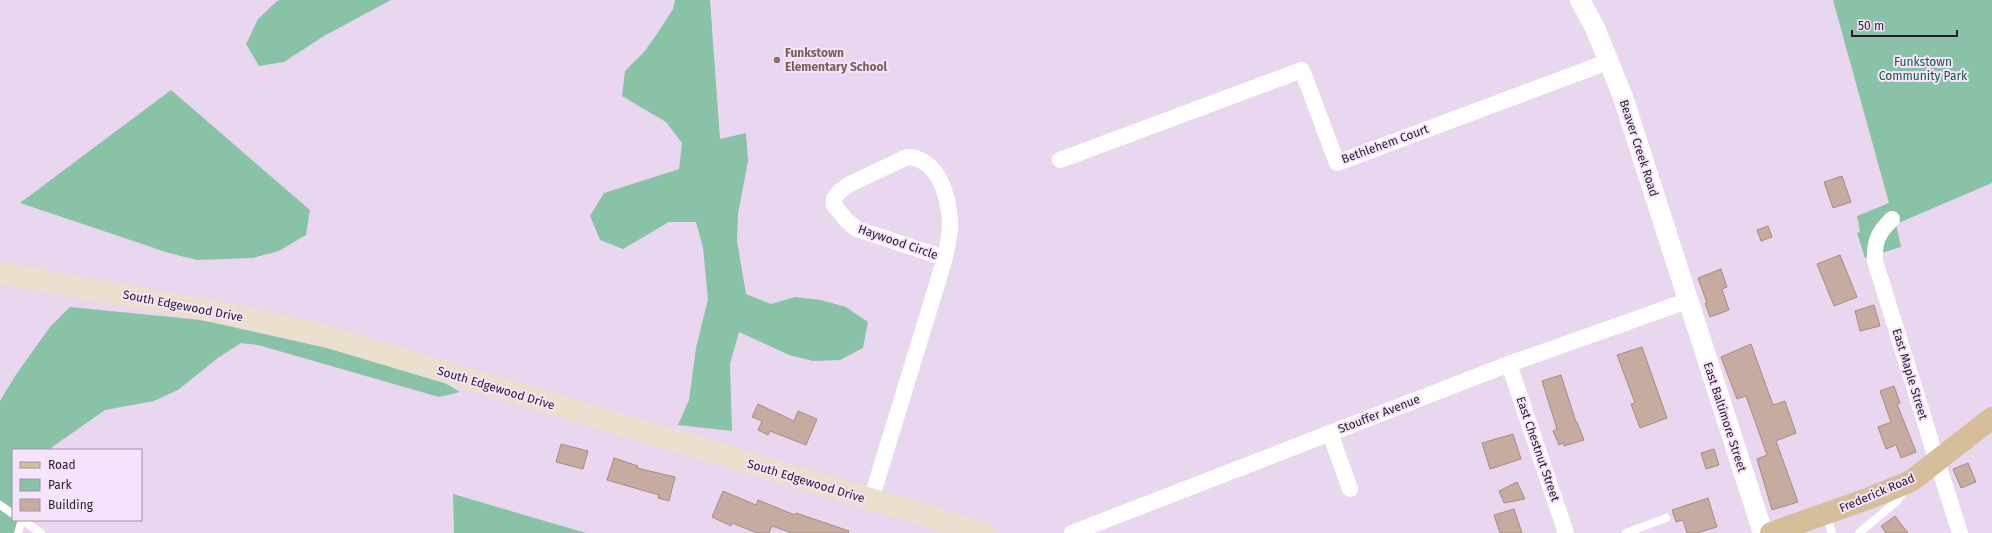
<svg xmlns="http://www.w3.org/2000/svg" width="1992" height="533" viewBox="0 0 1992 533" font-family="'Fira Sans',sans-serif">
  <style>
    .green { fill: #89c2a7 }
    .building { fill: #c8aba0; stroke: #a88c81 }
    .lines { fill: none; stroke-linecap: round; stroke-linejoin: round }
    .service { stroke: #fff; stroke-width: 8 }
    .minor { stroke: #fff; stroke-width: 16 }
    .tertiary { stroke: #fff; stroke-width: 20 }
    .secondary { stroke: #ebdfcd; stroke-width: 22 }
    .primary { stroke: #d6be9b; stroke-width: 22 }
    .education-dot { fill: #8d6e63; stroke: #f6e4fd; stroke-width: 1.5 }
    .labels { text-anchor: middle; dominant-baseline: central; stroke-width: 4; stroke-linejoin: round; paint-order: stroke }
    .education-label { font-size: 12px; font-weight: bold; fill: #785e54; stroke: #f6e4fd; text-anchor: start }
    .park-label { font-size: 12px; fill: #115a40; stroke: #f6e4fd }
    .street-label { font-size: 12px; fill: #231d25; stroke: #f6e4fd }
  </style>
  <rect width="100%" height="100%" fill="#e9d7ef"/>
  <!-- green -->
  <g class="green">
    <polygon points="280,0 391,0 324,36 284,62 259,66 246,44 258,19 277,1"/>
    <polygon points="675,0 710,0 720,139 746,133 748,161 738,214 737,241 746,294 771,304 795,297 821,300 846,307 868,322 863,348 840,360 813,361 789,355 739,332 730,364 732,431 678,425 689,400 696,348 708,299 703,248 696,222 669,222 623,249 600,240 590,216 604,193 679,169 682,143 666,122 622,96 625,71 644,52 659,31 673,9"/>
    <polygon points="1833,0 1992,0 1992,183 1896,224 1901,247 1865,258 1857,233 1860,232 1857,216 1889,203"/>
    <polygon points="171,90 310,210 306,235 279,251 252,258 197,260 169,253 20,203"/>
    <polygon points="70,307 201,320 421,369 460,392 439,397 258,345 241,343 219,357 178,390 154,401 105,410 48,450 13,450 13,520 20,520 15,533 0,533 0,401 17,373 50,327"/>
    <polygon points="453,494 586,533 454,533"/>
  </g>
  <!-- building -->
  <g class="building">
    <polygon points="1842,176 1851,202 1833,208 1824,182"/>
    <polygon points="1768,226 1772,237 1761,241 1757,230"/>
    <polygon points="1840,255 1857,297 1834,306 1817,264"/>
    <polygon points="1721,269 1727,287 1722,289 1729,310 1710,317 1705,303 1707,303 1698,278"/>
    <polygon points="1874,305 1880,326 1860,331 1855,311"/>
    <polygon points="1751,344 1773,405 1785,401 1796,433 1776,441 1798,502 1772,510 1757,459 1767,455 1746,396 1737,399 1721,357"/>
    <polygon points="1642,347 1667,418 1640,428 1631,404 1635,403 1617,355"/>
    <polygon points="1561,375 1576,422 1577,422 1584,440 1564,446 1563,443 1559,445 1553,431 1557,429 1542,381"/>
    <polygon points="1894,386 1900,403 1897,404 1916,452 1901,458 1896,445 1886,449 1878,427 1891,422 1880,391"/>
    <polygon points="758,404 794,421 798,411 817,419 806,445 770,431 768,435 758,430 762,421 752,417"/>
    <polygon points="1513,434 1521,459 1490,469 1482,443"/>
    <polygon points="561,444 588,451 583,469 556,462"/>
    <polygon points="1714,449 1719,465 1706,469 1701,453"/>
    <polygon points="614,458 638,466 637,468 675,477 669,501 658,498 659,495 607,480"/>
    <polygon points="1968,463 1976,482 1961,488 1953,469"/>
    <polygon points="1517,482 1525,499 1504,503 1499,491"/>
    <polygon points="723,491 756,505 758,500 795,515 796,513 849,531 848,533 792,533 772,526 769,533 757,533 732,523 731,526 712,517"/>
    <polygon points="1708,498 1717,527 1697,533 1687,533 1683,520 1676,522 1672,510"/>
    <polygon points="1514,509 1522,533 1500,533 1494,515"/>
    <polygon points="1895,516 1908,533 1886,533 1881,526"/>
  </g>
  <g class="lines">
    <!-- service -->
    <g class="service">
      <polyline points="0,505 13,514"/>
      <polyline points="1826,515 1832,533"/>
      <polyline points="22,520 41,533"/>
      <polyline points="18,533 22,520"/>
      <polyline points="1626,533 1666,518"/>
      <polyline points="1859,533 1896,502 1905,490"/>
    </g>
    <!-- minor -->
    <g class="minor">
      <polyline points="1060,160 1302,70 1337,163 1610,61"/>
      <path d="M1892,219C1878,233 1874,241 1875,261L1937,461L1960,533"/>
      <polyline points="1509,364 1566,533"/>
      <polyline points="1330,433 1350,489"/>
      <path d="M871,500L945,258L857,229L846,220L834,205V199L839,192L848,185L907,157C939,158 949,197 950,224C950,235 947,247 945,258"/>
      <polyline points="1072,533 1509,364 1687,301"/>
    </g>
    <!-- tertiary -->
    <polyline class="tertiary" points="1580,0 1595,28 1623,97 1763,533"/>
    <!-- secondary -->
    <polyline class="secondary" points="0,273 229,314 325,336 984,533"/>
    <!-- primary -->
    <polyline class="primary" points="1771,533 1870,498 1911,481 1992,418"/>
  </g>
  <!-- markers -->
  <circle class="education-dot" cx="777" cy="60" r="4"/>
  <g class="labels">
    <!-- education labels -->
    <g class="education-label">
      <text x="785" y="53">Funkstown<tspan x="785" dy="14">Elementary School</tspan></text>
    </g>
    <!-- park labels -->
    <g class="park-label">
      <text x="1923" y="62">Funkstown<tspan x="1923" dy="14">Community Park</tspan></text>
    </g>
    <!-- street labels -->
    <g class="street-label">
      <text transform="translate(1385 144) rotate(-20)">Bethlehem Court</text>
      <text transform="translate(1639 148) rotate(72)">Beaver Creek Road</text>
      <text transform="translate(898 242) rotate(19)">Haywood Circle</text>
      <text transform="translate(183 306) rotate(11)">South Edgewood Drive</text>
      <text transform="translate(1910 374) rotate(73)">East Maple Street</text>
      <text transform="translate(496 388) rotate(17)">South Edgewood Drive</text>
      <text transform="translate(1379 414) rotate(-21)">Stouffer Avenue</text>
      <text transform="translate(1725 417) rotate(72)">East Baltimore Street</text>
      <text transform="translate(1538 449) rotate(71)">East Chestnut Street</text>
      <text transform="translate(806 481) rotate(17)">South Edgewood Drive</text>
      <text transform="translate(1877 493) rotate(-23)">Frederick Road</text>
    </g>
  </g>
  <!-- legend -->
  <rect x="12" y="449" width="130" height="72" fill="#f6e4fd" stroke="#a294a7"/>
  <rect x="20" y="462" width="20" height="6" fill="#d6be9b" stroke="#a294a7"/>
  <text x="48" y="469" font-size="12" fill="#231d25">Road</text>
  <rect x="20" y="479" width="20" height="12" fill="#89c2a7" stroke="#a294a7"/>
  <text x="48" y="489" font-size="12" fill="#231d25">Park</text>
  <rect x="20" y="499" width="20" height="12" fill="#c8aba0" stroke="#a294a7"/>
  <text x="48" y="509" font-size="12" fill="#231d25">Building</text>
  <!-- scale -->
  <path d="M1852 30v6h105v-6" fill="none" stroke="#231d25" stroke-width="2"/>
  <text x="1858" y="30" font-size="12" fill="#231d25" stroke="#f6e4fd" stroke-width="3" paint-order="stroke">50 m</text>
</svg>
